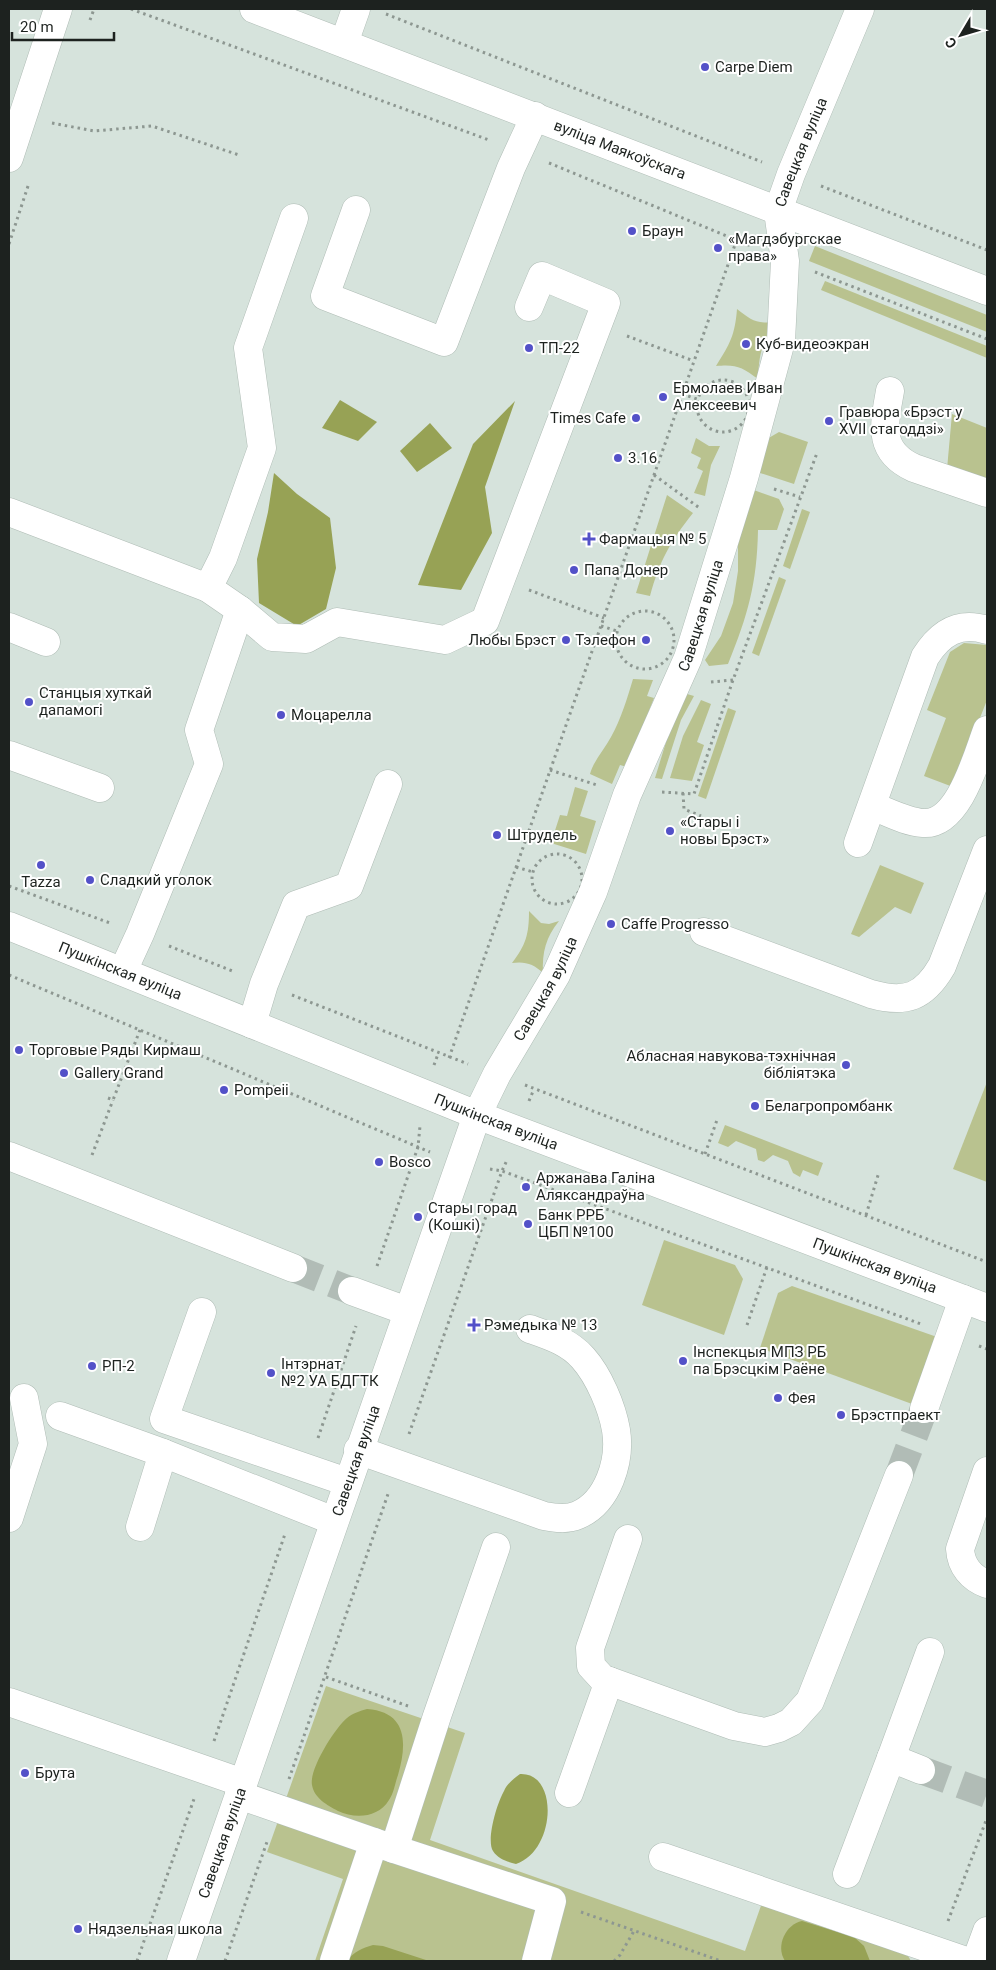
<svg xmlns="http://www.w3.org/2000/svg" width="996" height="1970" viewBox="0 0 996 1970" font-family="Roboto,sans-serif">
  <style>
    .green { fill: #b9c28f }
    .forest { fill: #97a255 }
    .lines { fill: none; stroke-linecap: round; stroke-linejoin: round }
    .minor-tunnel { stroke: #b1bcb6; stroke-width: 28; stroke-dasharray: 28 14; stroke-linecap: butt }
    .minor-casing { stroke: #afbcb5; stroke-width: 29 }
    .major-casing { stroke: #afbcb5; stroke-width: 29 }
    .path { stroke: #8d9791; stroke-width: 3; stroke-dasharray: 2.5 4; stroke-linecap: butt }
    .minor { stroke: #fff; stroke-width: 28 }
    .major { stroke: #fff; stroke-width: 28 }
    .poi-dot { fill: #5351c8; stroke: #fff; stroke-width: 2 }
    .labels { text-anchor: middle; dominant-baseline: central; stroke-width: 4; stroke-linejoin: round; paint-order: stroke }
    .poi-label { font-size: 15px; fill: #1d221f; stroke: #fff; text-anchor: start }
    .street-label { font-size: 15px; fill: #1d221f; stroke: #fff }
  </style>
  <rect width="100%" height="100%" fill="#d6e3dc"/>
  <!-- green -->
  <g class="green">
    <polygon points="815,246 987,315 987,332 809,261"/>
    <polygon points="825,281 987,346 987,358 821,290"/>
    <path d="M737,309C751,320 756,324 775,322C762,343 759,354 758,379C742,367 736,364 716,366C730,344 735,335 737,309Z"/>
    <polygon points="952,414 987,428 987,485 947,469"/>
    <polygon points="779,432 808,442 794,484 757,472 767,439"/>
    <polygon points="696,438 709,446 720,446 711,465 705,496 694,493 703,471 697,468 701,458 691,453"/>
    <path d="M751,489L779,499L784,509L777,530H758C757,583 748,615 728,664L709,666L705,660L721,636L733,603L738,571V533Z"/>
    <path d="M667,495L693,513C670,542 660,560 650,596L636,593Z"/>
    <polygon points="802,509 810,512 790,569 783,566"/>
    <polygon points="779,577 786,580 759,656 752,653"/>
    <polygon points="964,643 987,645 987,700 953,787 924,776 946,718 927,710 950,652"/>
    <path d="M633,679L653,680L647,696L654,698L627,767L620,765L612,784L590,774C594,760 604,750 611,737C621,719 627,699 633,679Z"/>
    <polygon points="687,694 694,696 681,720 662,779 655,778 674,716"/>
    <polygon points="701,700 711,704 697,742 704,745 692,781 670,778 683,736"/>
    <polygon points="728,708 736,711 706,799 698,796"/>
    <polygon points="575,787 588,791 580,816 596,821 586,854 551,843 560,815 567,816"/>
    <polygon points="880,865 924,883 911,914 895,907 859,937 851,934"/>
    <path d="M529,911L541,923L549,924L559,921C546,937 542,952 543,973C534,964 525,961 512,963C526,945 529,934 529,911Z"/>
    <polygon points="987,1082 987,1182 953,1169"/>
    <polygon points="725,1125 823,1163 818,1176 803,1170 800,1177 793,1173 788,1161 773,1155 764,1162 758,1160 756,1149 736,1141 728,1147 718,1143"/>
    <polygon points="664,1240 735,1265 743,1279 724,1335 642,1305"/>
    <polygon points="792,1286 937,1337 912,1404 760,1348 778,1293"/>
    <polygon points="326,1686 465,1733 430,1840 745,1951 763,1900 907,1954 911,1961 315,1961 343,1879 267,1852"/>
  </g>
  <!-- forest -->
  <g class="forest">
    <polygon points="340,400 377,422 358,441 322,428"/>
    <polygon points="515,401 485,487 492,533 461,590 418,585 473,444"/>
    <polygon points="430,423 452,448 417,472 400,451"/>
    <polygon points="274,473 297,494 330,518 336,568 326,609 297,626 259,603 257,559 268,512"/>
    <path d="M367,1709C408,1712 407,1744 398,1775C395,1783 394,1793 389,1800C378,1818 355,1819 338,1811C327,1805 314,1798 312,1785C309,1769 335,1728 347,1718C353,1713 360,1711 367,1709Z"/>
    <path d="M520,1774C559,1772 556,1851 516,1864C508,1862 498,1859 493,1851C486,1840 497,1803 504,1791C507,1784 513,1779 520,1774Z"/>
    <path d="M802,1921L854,1937L864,1946L870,1961H785C775,1946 786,1924 802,1921Z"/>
    <path d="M373,1945L383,1946L429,1961H346C354,1952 362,1948 373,1945Z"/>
  </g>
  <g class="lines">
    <!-- minor-tunnel -->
    <g class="minor-tunnel">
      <polyline points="293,1268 352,1291"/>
      <polyline points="899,1475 924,1409"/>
      <polyline points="921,1770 987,1794"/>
    </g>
    <defs>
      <g id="minor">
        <path id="s1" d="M254,9L987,291"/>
        <polyline points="344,43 356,9"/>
        <polyline points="9,158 58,9"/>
        <polyline points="356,210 325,296 444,342 511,168 535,116"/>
        <path d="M890,391C884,425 877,451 914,468L987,493"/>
        <polyline points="9,512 208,588 240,610 272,637 306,639 337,622 445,640 485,621 606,303 542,276 529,307"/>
        <polyline points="208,588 223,558 262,448 248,348 294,218"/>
        <polyline points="9,627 46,642"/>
        <polyline points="9,755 100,788"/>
        <path d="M872,806C888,812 906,822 923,823C959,826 977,756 987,730"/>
        <path d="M858,843L925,657C940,633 959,621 987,630"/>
        <path id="s2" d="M9,926L477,1115L987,1308"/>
        <path d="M704,932L871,994C906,1004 924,997 942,966L987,850"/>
        <polyline points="123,971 140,934 209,764 199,730 240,610"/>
        <polyline points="252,1024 264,984 296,905 349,886 388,784"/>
        <polyline points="9,1156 293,1268"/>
        <polyline points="352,1291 407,1311"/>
        <polyline points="202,1312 164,1419 347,1482"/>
        <polyline points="924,1409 963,1299"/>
        <polyline points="60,1416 163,1453 334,1521"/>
        <path d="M358,1450L544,1516C555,1518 567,1520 578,1515C608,1502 621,1461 616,1430C612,1407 599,1376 583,1358C569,1342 550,1336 530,1329"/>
        <path d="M987,1471L960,1549C961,1566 971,1578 987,1584"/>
        <polyline points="9,1518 33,1444 24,1398"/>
        <polyline points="140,1527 163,1453"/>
        <polyline points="628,1539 590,1648 591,1666 602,1678 609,1681 734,1726 765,1732 779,1728 791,1722 810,1701 899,1475"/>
        <polyline points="9,1702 243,1783"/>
        <polyline points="891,1758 930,1652"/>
        <polyline points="569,1793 609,1681"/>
        <polyline points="239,1795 394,1849 437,1716 496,1547"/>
        <polyline points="394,1849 552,1901 536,1961"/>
        <polyline points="663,1857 966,1961"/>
        <polyline points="847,1874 891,1758 921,1770"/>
        <path id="s3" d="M181,1961L477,1115L497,1074L556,975L593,892L627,795L688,658L744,478L781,341L785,261L778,211L791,174L860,9"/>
        <polyline points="334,1961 374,1842"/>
      </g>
      <polyline id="major" points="976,1961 987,1931"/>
    </defs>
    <!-- minor casing -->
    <use href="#minor" class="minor-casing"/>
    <!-- major casing -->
    <use href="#major" class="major-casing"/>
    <!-- path -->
    <g class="path">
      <polyline points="131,9 489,140"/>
      <polyline points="386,14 762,162"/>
      <polyline points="90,20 94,9"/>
      <polyline points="52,123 94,131 152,126 239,155"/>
      <polyline points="549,163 751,246"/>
      <polyline points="821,186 987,250"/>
      <polyline points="9,244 29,183"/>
      <polyline points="815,272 987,339"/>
      <polyline points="627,336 694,361"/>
      <circle cx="723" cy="406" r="26"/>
      <polyline points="682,394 697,399"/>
      <polyline points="654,475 701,509"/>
      <polyline points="774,489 800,497"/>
      <polyline points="529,590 604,618"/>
      <circle cx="645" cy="640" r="29"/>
      <polyline points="601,626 617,631"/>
      <polyline points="711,682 733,680"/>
      <polyline points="550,770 597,785"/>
      <polyline points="662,792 694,794 733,680 817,453"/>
      <polyline points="683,793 684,809 701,816"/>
      <circle cx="557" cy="879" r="25"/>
      <polyline points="516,867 533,872"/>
      <polyline points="9,886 110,923"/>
      <polyline points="169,946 235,972"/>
      <polyline points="9,975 430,1152"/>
      <polyline points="292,995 468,1064"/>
      <polyline points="449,1058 737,239 746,233"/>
      <polyline points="434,1065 438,1054"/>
      <polyline points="525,1085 987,1262"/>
      <polyline points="108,1098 113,1100 140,1030"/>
      <polyline points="529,1101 534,1089"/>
      <polyline points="705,1154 717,1120"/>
      <polyline points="92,1155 113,1100"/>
      <polyline points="490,1169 502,1171 507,1160"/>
      <polyline points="866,1215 879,1172"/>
      <polyline points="377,1266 418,1147 420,1126"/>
      <polyline points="747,1325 767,1267"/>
      <polyline points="979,1346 987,1349"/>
      <polyline points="409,1434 502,1171 921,1324"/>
      <polyline points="318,1438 356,1326"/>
      <polyline points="326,1677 408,1706"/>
      <polyline points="214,1741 285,1534"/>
      <polyline points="289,1779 388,1494"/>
      <polyline points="581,1912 721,1961"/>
      <polyline points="948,1921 987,1818"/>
      <polyline points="137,1961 194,1799"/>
      <polyline points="225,1961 268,1839"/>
      <polyline points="614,1961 620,1955 634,1931"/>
    </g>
    <!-- minor -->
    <use href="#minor" class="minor"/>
    <!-- major -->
    <use href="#major" class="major"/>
  </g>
  <!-- markers -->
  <g class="poi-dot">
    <circle cx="705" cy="67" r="5"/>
    <circle cx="632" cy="231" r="5"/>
    <circle cx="718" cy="248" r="5"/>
    <circle cx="746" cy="344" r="5"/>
    <circle cx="529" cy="348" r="5"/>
    <circle cx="663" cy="397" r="5"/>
    <circle cx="636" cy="418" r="5"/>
    <circle cx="829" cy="421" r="5"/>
    <circle cx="618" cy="458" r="5"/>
    <path d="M586.5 531.5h5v5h5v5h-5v5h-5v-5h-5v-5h5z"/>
    <circle cx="574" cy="570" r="5"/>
    <circle cx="566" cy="640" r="5"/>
    <circle cx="646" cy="640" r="5"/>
    <circle cx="29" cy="702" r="5"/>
    <circle cx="281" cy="715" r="5"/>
    <circle cx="670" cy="831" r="5"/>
    <circle cx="497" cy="835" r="5"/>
    <circle cx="41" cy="865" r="5"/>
    <circle cx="90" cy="880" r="5"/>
    <circle cx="611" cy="924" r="5"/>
    <circle cx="19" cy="1050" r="5"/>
    <circle cx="846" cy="1065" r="5"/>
    <circle cx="64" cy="1073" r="5"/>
    <circle cx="224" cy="1090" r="5"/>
    <circle cx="755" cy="1106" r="5"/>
    <circle cx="379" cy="1162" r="5"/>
    <circle cx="526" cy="1187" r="5"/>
    <circle cx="418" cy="1217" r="5"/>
    <circle cx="528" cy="1224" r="5"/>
    <path d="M471.5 1317.5h5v5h5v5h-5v5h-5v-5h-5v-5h5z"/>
    <circle cx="683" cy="1361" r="5"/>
    <circle cx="92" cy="1366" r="5"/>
    <circle cx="271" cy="1373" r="5"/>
    <circle cx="778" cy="1398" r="5"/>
    <circle cx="841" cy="1415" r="5"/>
    <circle cx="25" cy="1773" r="5"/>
    <circle cx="78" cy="1929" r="5"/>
  </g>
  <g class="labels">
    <!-- poi labels -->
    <g class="poi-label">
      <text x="715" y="67">Carpe Diem</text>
      <text x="642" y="231">Браун</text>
      <text x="728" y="239">«Магдэбургскае<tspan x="728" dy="17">права»</tspan></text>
      <text x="756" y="344">Куб-видеоэкран</text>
      <text x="539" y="348">ТП-22</text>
      <text x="673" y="388">Ермолаев Иван<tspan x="673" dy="17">Алексеевич</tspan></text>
      <text x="839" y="412">Гравюра «Брэст у<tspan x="839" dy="17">XVII стагоддзі»</tspan></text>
      <text x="626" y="418" text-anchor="end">Times Cafe</text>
      <text x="628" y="458">3.16</text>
      <text x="599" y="539">Фармацыя № 5</text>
      <text x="584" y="570">Папа Донер</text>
      <text x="556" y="640" text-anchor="end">Любы Брэст</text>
      <text x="636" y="640" text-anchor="end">Тэлефон</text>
      <text x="39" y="693">Станцыя хуткай<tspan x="39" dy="17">дапамогі</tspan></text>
      <text x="291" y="715">Моцарелла</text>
      <text x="680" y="822">«Стары і<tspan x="680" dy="17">новы Брэст»</tspan></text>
      <text x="507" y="835">Штрудель</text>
      <text x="100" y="880">Сладкий уголок</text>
      <text x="41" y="882" text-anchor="middle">Tazza</text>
      <text x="621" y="924">Caffe Progresso</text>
      <text x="29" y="1050">Торговые Ряды Кирмаш</text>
      <text x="836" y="1056" text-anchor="end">Абласная навукова-тэхнічная<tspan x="836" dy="17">бібліятэка</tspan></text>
      <text x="74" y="1073">Gallery Grand</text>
      <text x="234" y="1090">Pompeii</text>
      <text x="765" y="1106">Белагропромбанк</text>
      <text x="389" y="1162">Bosco</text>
      <text x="536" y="1178">Аржанава Галіна<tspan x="536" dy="17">Аляксандраўна</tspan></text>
      <text x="428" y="1208">Стары горад<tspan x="428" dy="17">(Кошкі)</tspan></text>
      <text x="538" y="1215">Банк РРБ<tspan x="538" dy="17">ЦБП №100</tspan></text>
      <text x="484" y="1325">Рэмедыка № 13</text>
      <text x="693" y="1352">Інспекцыя МПЗ РБ<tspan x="693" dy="17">па Брэсцкім Раёне</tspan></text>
      <text x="281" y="1364">Інтэрнат<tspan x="281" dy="17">№2 УА БДГТК</tspan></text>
      <text x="102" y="1366">РП-2</text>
      <text x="788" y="1398">Фея</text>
      <text x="851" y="1415">Брэстпраект</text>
      <text x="35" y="1773">Брута</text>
      <text x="88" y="1929">Нядзельная школа</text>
    </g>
    <!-- street labels -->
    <g class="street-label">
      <text stroke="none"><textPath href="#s1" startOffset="392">вуліца Маякоўскага</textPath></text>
      <text stroke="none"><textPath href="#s3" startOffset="1925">Савецкая вуліца</textPath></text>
      <text stroke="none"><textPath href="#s3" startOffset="1445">Савецкая вуліца</textPath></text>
      <text stroke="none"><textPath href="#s2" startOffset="120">Пушкінская вуліца</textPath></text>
      <text stroke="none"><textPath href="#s3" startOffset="1040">Савецкая вуліца</textPath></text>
      <text stroke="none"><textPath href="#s2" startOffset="525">Пушкінская вуліца</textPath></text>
      <text stroke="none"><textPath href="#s2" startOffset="930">Пушкінская вуліца</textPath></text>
      <text stroke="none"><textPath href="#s3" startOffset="530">Савецкая вуліца</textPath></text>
      <text stroke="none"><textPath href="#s3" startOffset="125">Савецкая вуліца</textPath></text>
    </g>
  </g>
  <!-- border -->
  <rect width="996" height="1970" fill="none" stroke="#1d221f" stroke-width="20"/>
  <!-- north arrow -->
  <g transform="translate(961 35) rotate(232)" stroke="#ffffff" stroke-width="4" paint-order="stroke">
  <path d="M0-4L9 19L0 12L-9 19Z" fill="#1d221f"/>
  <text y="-8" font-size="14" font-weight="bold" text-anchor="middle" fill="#1d221f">С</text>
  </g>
  <!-- scale -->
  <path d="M12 32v8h102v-8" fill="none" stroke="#1d221f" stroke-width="2.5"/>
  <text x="20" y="32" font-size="15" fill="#1d221f" stroke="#ffffff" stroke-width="4" paint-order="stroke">20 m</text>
</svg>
